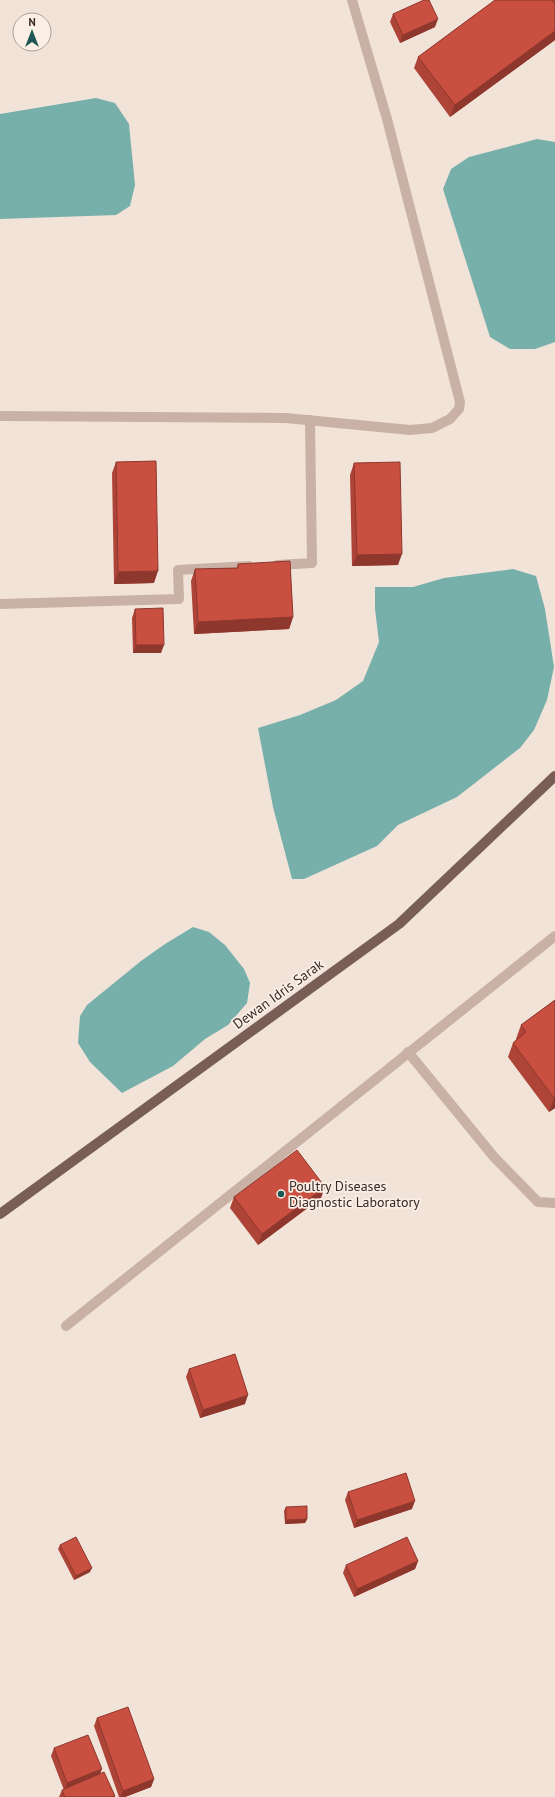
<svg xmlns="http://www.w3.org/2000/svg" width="555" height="1797" viewBox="0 0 555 1797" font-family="'PT Sans',sans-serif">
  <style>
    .water { fill: #77b0ab }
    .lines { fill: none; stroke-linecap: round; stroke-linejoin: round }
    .minor { stroke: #cab1a5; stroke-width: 10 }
    .major { stroke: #785e57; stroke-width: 10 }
    .wall { fill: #ad4437 }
    .shaded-wall { fill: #8d372d }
    .building { fill: #c94f40; stroke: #8d372d }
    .poi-dot { fill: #1b5854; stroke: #faeee5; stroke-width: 1.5 }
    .labels { text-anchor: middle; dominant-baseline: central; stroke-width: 3.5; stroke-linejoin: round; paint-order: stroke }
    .street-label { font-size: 14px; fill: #362926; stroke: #faeee5 }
    .poi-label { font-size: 14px; fill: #362926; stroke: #faeee5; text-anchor: start }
  </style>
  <rect width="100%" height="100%" fill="#f2e3d9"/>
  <!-- water -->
  <g class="water">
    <polygon points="96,98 115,103 129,124 135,185 130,206 116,215 0,219 0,114"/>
    <polygon points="537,139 555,142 555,342 535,349 510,349 490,337 443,189 451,169 469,157"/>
    <polygon points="513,569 536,576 545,609 554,667 547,700 534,730 520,748 457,797 398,825 377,846 304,879 292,879 273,807 258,728 300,715 336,700 363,681 379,642 375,609 375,587 413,587 444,578"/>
    <polygon points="193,927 209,932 225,945 244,969 250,983 247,1003 228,1025 205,1039 173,1066 122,1093 90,1062 78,1043 80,1016 87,1005 141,961 165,944"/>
  </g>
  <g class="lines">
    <!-- minor -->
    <g class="minor">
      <polyline points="0,416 286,418 410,430 432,428 450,419 459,409 460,402 387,119 352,0"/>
      <polyline points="277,565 312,563 310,420"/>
      <polyline points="0,604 179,599 178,570 249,566"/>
      <polyline points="408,1052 494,1157 538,1202 555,1203"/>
      <polyline points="66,1326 555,936"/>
    </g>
    <!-- major -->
    <polyline class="major" points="0,1214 399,924 555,776"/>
  </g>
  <!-- wall -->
  <g class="wall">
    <polygon points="495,0 555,0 555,40 450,117 414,68 418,57"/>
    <polygon points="393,14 435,27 400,43 390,22"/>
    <polygon points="116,462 154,583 114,584 112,473"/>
    <polygon points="354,463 398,565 352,566 350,475"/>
    <polygon points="238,564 293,617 289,629 194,634 191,581 195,569 237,568"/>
    <polygon points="135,609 161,653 133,653 132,618"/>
    <polygon points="555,1000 555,1108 549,1112 508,1057 513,1043 516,1040 516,1039 521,1025"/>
    <polygon points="234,1197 321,1198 258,1245 230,1208"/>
    <polygon points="189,1369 245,1404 200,1418 186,1377"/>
    <polygon points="348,1492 412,1509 354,1528 345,1500"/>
    <polygon points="286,1507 307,1519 305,1523 285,1524 284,1511"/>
    <polygon points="60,1545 90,1572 74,1580 58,1549"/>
    <polygon points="418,1561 415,1569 354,1597 343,1573 346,1565"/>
    <polygon points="97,1718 154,1779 151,1787 125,1797 119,1797 94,1726"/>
    <polygon points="54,1748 101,1774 115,1796 114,1797 59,1797 62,1790 64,1790 51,1756"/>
  </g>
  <!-- shaded-wall -->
  <g class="shaded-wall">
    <polygon points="438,19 435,27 400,43 403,35"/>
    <polygon points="555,31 555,40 450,117 455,105"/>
    <polygon points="402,554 398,565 352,566 357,555"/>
    <polygon points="158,571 154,583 114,584 118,572"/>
    <polygon points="293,617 289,629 194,634 198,622"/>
    <polygon points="136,645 164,645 161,653 133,653"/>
    <polygon points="554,1098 555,1098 555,1108 549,1112"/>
    <polygon points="325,1187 321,1198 258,1245 262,1234"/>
    <polygon points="248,1395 245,1404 200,1418 203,1410"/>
    <polygon points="415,1501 412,1509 354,1528 357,1520"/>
    <polygon points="307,1519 305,1523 285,1524 286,1520"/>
    <polygon points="418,1561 415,1569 354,1597 357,1589"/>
    <polygon points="92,1568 90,1572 74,1580 76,1576"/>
    <polygon points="102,1769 99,1777 64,1791 67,1783"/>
    <polygon points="154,1779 151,1787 125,1797 120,1797 123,1791"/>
  </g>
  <!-- building -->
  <g class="building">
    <polygon points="424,0 429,0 438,19 403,35 393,14"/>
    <polygon points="495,0 552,0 555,4 555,31 455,105 418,57"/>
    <polygon points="156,461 158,571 118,572 116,462"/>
    <polygon points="400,462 402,554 357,555 354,463"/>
    <polygon points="290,561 293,617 198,622 195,569 238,568 238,564"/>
    <polygon points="163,608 164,645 136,645 135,609"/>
    <polygon points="555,1000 555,1098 554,1098 513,1043 526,1032 521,1025"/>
    <polygon points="297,1150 325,1187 262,1234 234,1197"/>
    <polygon points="235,1354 248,1395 203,1410 189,1369"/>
    <polygon points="406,1473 415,1501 357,1520 348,1492"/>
    <polygon points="307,1506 307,1519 286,1520 286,1507"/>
    <polygon points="76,1537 92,1568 76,1576 60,1545"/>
    <polygon points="407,1537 418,1561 357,1589 346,1565"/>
    <polygon points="128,1707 154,1779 123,1791 97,1718"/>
    <polygon points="88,1735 102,1769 67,1783 54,1748"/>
    <polygon points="104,1772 115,1796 113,1797 65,1797 62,1790"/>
  </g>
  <!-- markers -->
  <circle class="poi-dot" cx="281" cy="1194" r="4"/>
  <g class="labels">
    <!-- street labels -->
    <g class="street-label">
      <text transform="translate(278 994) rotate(-36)">Dewan Idris Sarak</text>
    </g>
    <!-- poi labels -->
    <g class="poi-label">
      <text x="289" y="1186">Poultry Diseases<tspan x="289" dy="16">Diagnostic Laboratory</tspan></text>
    </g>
  </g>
  <!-- north arrow -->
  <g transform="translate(32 32)"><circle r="19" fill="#faeee5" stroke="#ac9f99"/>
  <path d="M0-3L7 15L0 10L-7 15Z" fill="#1b5854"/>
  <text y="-6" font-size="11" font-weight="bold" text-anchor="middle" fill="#362926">N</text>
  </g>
</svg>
